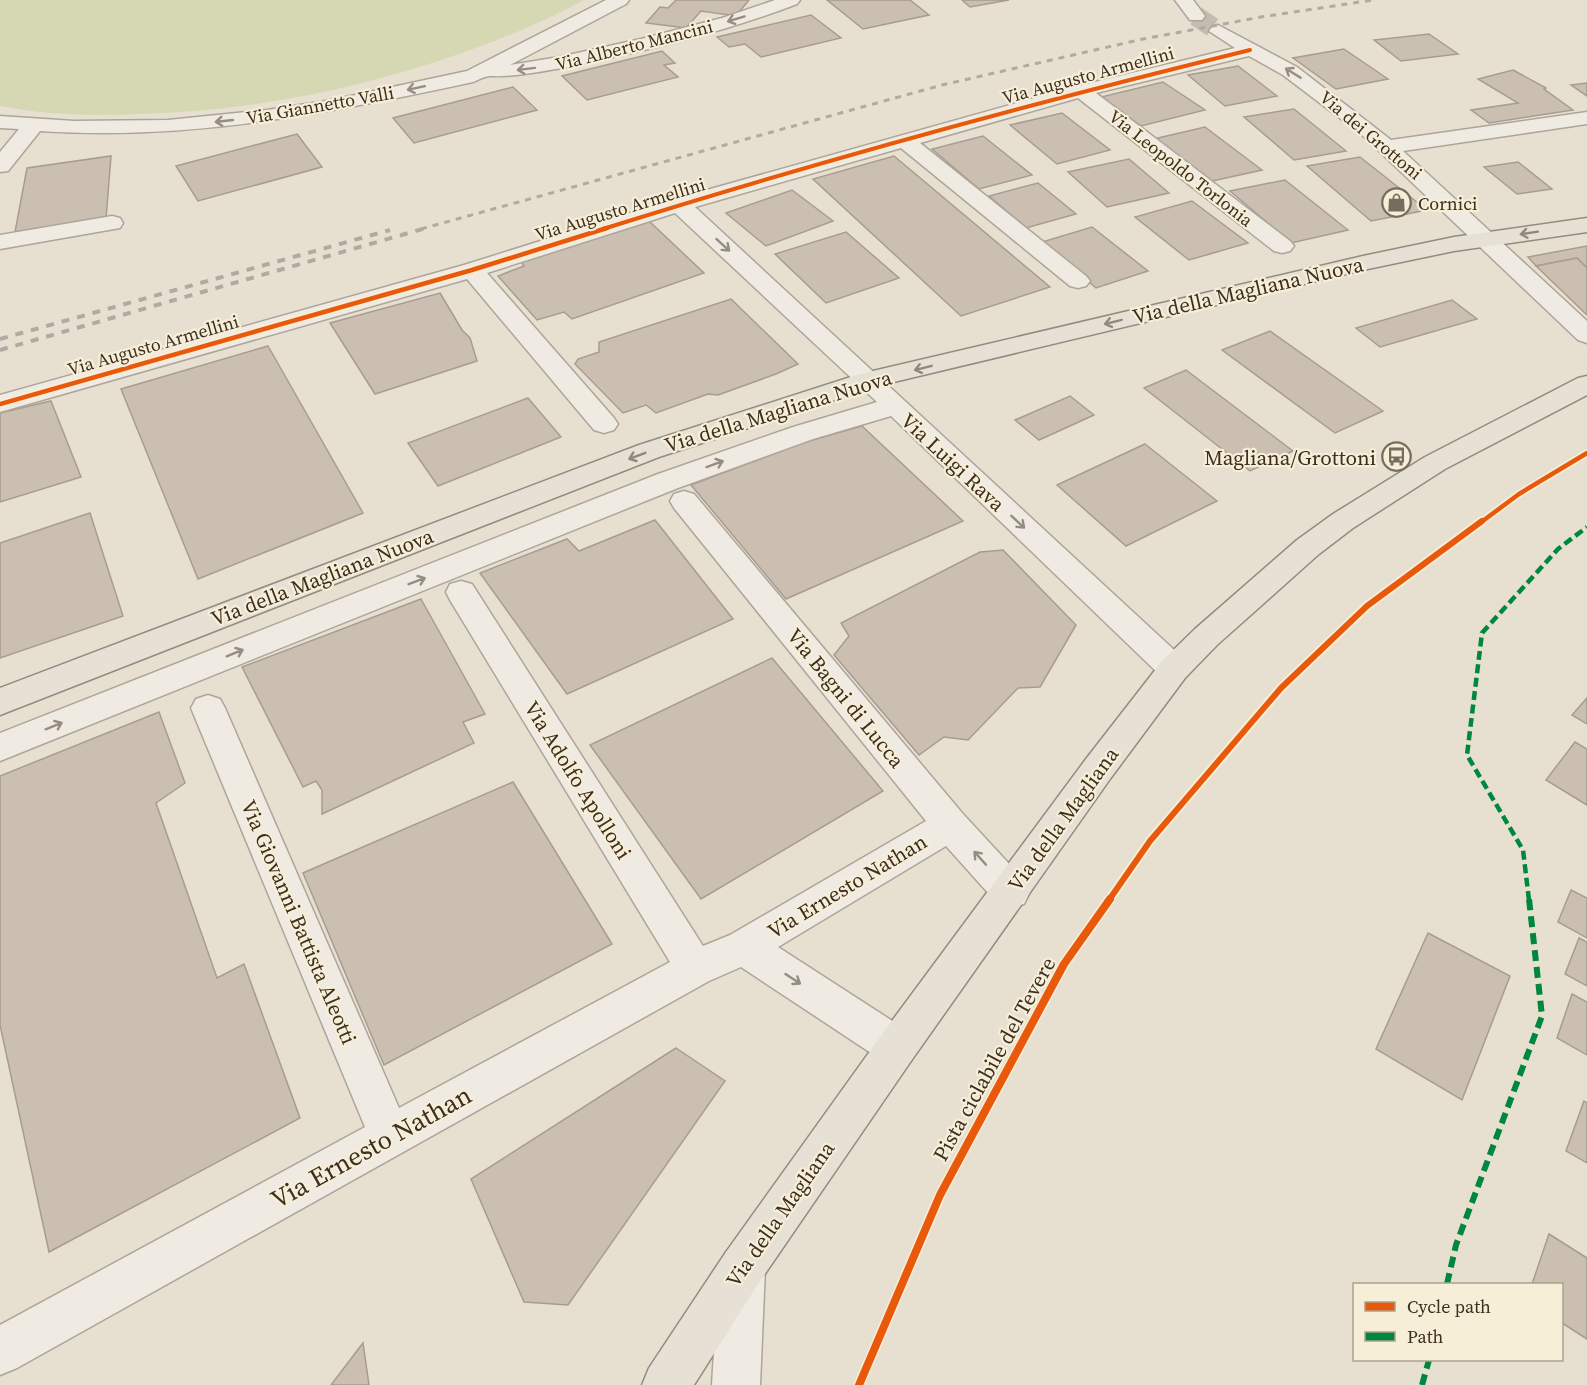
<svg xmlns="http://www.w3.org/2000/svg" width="1587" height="1385" viewBox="0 0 1587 1385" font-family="'Source Serif 4',serif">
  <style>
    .green { fill: #d6d7b3 }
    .building { fill: #cbbfb2; stroke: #a89c90; stroke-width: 1.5 }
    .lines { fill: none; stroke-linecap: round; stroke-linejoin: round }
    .minor-tunnel { stroke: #c5bcae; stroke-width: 20; stroke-dasharray: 20 10; stroke-linecap: butt }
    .minor-casing { stroke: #ada599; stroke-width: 3 }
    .major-casing { stroke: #928b80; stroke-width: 3 }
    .minor { fill: #efebe3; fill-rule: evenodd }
    .major { fill: #e6e1d4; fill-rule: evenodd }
    .rail-far1 { stroke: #afaaa2; stroke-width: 3; stroke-dasharray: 6 6; stroke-linecap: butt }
    .rail { stroke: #afaaa2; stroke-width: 4; stroke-dasharray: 8 8; stroke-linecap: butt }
    .quiet-far1 { stroke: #00873e; stroke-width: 4.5; stroke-dasharray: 9 4.5; stroke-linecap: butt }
    .quiet { stroke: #00873e; stroke-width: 6; stroke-dasharray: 11 6; stroke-linecap: butt }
    .cycleway-far3-casing { stroke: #f7eed8; stroke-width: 6 }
    .cycleway-far2-casing { stroke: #f7eed8; stroke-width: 8 }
    .cycleway-far1-casing { stroke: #f7eed8; stroke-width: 10 }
    .cycleway-casing { stroke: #f7eed8; stroke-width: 11 }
    .cycleway-far3 { stroke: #e8590c; stroke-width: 4 }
    .cycleway-far2 { stroke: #e8590c; stroke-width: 4.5 }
    .cycleway-far1 { stroke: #e8590c; stroke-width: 6 }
    .cycleway { stroke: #e8590c; stroke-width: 8 }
    .oneway { stroke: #968c82 }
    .oneway2 { stroke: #92887a }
    .labels { text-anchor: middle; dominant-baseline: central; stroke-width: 4.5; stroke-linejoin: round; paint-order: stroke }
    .far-street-label { font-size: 18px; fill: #3d2e20; stroke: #f7eed8 }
    .far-poi-label { font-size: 18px; fill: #3d2e20; stroke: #f7eed8; text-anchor: start }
    .street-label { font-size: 21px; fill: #3d2e20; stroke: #f7eed8 }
    .poi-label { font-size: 21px; fill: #3d2e20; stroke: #f7eed8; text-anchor: end }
    .near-street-label { font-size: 26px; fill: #3d2e20; stroke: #f7eed8 }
  </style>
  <rect width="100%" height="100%" fill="#e7e0d1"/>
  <!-- green -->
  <path class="green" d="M0,0H584C544,22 502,39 459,54C355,90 250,111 140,114C93,116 46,115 0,106Z"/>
  <!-- building -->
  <g class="building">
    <polygon points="676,0 749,0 736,16 701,11 686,28 646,23 660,7 668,8"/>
    <polygon points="827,0 910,0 929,15 863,29"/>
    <polygon points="962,0 1009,0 970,7"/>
    <polygon points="811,15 841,38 761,57 745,44 729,47 717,37"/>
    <polygon points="1429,34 1458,54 1401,61 1374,40"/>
    <polygon points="1344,49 1388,79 1336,89 1293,58"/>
    <polygon points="662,51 675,63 664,65 678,77 587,100 562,76"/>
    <polygon points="1238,66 1277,96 1225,106 1188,75"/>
    <polygon points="1513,70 1546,88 1544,89 1573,110 1489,123 1471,110 1518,103 1478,79"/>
    <polygon points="1163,82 1205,110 1141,126 1101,97"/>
    <polygon points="1587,83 1587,96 1571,85"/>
    <polygon points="513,87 537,110 414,143 393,118"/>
    <polygon points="1294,109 1346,151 1294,160 1244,117"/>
    <polygon points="1062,113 1110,150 1057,164 1010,125"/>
    <polygon points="1205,127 1262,170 1208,182 1154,139"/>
    <polygon points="297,134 322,167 198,201 176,166"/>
    <polygon points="983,136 1032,175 979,189 932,149"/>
    <polygon points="111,156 106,219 15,232 27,168"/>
    <polygon points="894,156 1050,287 961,316 813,179"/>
    <polygon points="1360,157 1427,210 1371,221 1307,166"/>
    <polygon points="1129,159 1169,193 1107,207 1068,172"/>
    <polygon points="1518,162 1552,189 1517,194 1484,167"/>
    <polygon points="1285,180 1348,230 1291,243 1230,191"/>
    <polygon points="1038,183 1076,214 1026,228 989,196"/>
    <polygon points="792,190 833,221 766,246 726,213"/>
    <polygon points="1192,201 1248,243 1189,260 1135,217"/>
    <polygon points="649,221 704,273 572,319 564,312 537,320 498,276 524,266 520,260"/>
    <polygon points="1092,227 1148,271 1096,288 1042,242"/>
    <polygon points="846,232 899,278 826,303 775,254"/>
    <polygon points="1587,246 1587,268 1577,258 1536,266 1528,257"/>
    <polygon points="1577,258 1587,268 1587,315 1536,266"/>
    <polygon points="440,293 462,330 470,338 477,361 375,394 330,323"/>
    <polygon points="731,299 798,364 776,374 718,395 708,394 656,413 646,405 623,413 575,364 578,359 599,352 599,342"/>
    <polygon points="1452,300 1477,319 1380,347 1356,328"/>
    <polygon points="1270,331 1383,411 1335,433 1222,350"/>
    <polygon points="268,346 363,513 198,579 121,389"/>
    <polygon points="1186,370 1293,451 1250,471 1144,388"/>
    <polygon points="1070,396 1094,415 1039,440 1015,420"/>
    <polygon points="528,398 561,437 438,486 408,443"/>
    <polygon points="51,401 81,477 0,502 0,413"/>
    <polygon points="862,426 963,521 786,599 691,485 802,443"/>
    <polygon points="1145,444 1217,501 1126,546 1057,485"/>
    <polygon points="90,513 123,616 0,658 0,543"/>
    <polygon points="655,520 733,619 567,694 480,573 567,539 579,551"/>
    <polygon points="1003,550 1076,625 1040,687 1018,688 968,740 944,737 919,755 834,655 849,636 841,623 980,552"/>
    <polygon points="421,599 485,714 463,722 474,743 322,814 322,790 316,781 303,787 242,667"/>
    <polygon points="772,658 883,791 701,899 590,745"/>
    <polygon points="1587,698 1587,724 1572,715"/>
    <polygon points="159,712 185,783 156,803 217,978 244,964 300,1118 49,1252 0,1025 0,776"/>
    <polygon points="1575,742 1587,749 1587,805 1546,780"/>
    <polygon points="513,782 612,944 384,1065 303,873"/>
    <polygon points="1571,890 1587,898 1587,938 1558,922"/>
    <polygon points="1428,933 1510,976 1462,1100 1376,1049"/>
    <polygon points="1579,938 1587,942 1587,986 1565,974"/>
    <polygon points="1572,994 1587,1002 1587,1055 1557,1038"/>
    <polygon points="676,1048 725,1081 568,1305 524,1302 471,1179"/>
    <polygon points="1584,1101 1587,1103 1587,1163 1566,1151"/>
    <polygon points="1549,1234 1587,1258 1587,1339 1562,1323 1562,1284 1532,1284"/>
    <polygon points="363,1343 369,1385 331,1385"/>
  </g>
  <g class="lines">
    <!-- minor-tunnel -->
    <polyline class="minor-tunnel" points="1196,16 1218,31"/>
    <defs>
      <g id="minor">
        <path d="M606,0H629L626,4L510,65L559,57L641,39L722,18L775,0H800L797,4C722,33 641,52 562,68C538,72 514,77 490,76C485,76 478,80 473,82C328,113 190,141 40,131L8,171L0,172V152L19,129L0,128V116L74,121L168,120L267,110L332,100L467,71Z"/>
        <polygon points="1175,0 1193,0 1205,16 1202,20 1190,20"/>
        <polygon points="1218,25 1297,67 1391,140 1587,112 1587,124 1403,151 1587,321 1587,343 1578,340 1362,135 1283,75 1249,56 1096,93 1290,241 1294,246 1290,251 1282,253 1274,251 1078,98 920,143 1086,276 1090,281 1086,286 1078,288 1070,286 901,148 695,207 1185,660 1190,669 1185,678 1174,681 1163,678 891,416 813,439 678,488 0,761 0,733 658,474 793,427 877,402 675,213 487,273 614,418 618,424 614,430 604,433 594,430 467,279 0,412 0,395 464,265 671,200 1074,87 1235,48 1209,31 1212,27"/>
        <polygon points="112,216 120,218 123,223 120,228 0,249 0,235"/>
        <polygon points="684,491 694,494 963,814 1024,880 1030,892 1024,904 1011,908 998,904 946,846 778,947 911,1033 917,1047 911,1061 897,1067 883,1061 741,967 709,981 17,1368 0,1375 0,1325 365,1127 191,708 196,699 208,695 220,699 225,708 399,1108 670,962 450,600 446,592 450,584 461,581 472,584 703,946 730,935 926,821 674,508 670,501 674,494"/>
        <polygon points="742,1245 758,1252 765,1268 760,1385 712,1385 719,1268 726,1252"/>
      </g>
      <g id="major">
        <polygon points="1587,218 1587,232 1454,251 1363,270 877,386 659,457 0,715 0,688 639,445 860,374 1363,256 1454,237"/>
        <polygon points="1587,376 1587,395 1445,469 1353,528 1319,554 1217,645 1185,678 1110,779 911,1061 758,1284 694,1385 642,1385 649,1368 726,1252 883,1033 1086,759 1163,660 1195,629 1297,540 1333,514 1425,457 1578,378"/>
      </g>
    </defs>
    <!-- minor casing -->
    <use href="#minor" class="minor-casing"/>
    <!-- major casing -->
    <use href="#major" class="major-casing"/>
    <!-- minor -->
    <use href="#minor" class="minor"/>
    <!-- major -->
    <use href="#major" class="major"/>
    <!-- rail-far1 -->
    <polyline class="rail-far1" points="421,229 942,85 1143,39 1261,17 1373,0"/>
    <!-- rail -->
    <g class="rail">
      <polyline points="0,339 390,230"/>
      <polyline points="0,350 426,228"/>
    </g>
    <!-- quiet-far1 -->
    <polyline class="quiet-far1" points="1529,900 1523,850 1467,755 1482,633 1558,549 1587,527"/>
    <!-- quiet -->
    <g class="quiet">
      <polyline points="1447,1284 1456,1245 1542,1016 1529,899"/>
      <polyline points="1422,1385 1429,1360"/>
    </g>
    <defs>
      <path id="cycleway-far3" d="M603,229C816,162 1033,103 1250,50"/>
      <g id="cycleway-far2">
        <polyline points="0,404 472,270 607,228"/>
        <polyline points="1480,523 1519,494 1587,453"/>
      </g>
      <polyline id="cycleway-far1" points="1109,900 1150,841 1281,688 1367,606 1482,521"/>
      <polyline id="cycleway" points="859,1385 940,1195 1064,964 1110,899"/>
    </defs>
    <!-- cycleway-far3 casing -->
    <use href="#cycleway-far3" class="cycleway-far3-casing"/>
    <!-- cycleway-far2 casing -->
    <use href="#cycleway-far2" class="cycleway-far2-casing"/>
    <!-- cycleway-far1 casing -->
    <use href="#cycleway-far1" class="cycleway-far1-casing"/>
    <!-- cycleway casing -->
    <use href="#cycleway" class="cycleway-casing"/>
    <!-- cycleway-far3 -->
    <use href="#cycleway-far3" class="cycleway-far3"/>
    <!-- cycleway-far2 -->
    <use href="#cycleway-far2" class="cycleway-far2"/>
    <!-- cycleway-far1 -->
    <use href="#cycleway-far1" class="cycleway-far1"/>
    <!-- cycleway -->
    <use href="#cycleway" class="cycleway"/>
  </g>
  <!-- one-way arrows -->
  <defs><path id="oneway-shaft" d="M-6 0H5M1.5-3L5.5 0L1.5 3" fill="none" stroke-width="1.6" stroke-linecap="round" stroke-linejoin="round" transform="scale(1.5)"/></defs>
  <g class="oneway">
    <use href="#oneway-shaft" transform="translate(736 19) rotate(163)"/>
    <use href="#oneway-shaft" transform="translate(526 69) rotate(173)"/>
    <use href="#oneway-shaft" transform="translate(1293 73) rotate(-148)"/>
    <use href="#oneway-shaft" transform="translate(416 88) rotate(168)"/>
    <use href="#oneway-shaft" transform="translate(224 121) rotate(174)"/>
    <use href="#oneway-shaft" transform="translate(723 245) rotate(42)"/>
    <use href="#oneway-shaft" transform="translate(715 464) rotate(-20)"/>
    <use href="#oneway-shaft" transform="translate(1018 522) rotate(43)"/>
    <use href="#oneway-shaft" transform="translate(417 581) rotate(-21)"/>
    <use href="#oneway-shaft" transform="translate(235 653) rotate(-22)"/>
    <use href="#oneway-shaft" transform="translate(54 726) rotate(-22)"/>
    <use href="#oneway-shaft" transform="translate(980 858) rotate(-132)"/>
    <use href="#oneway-shaft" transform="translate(793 979) rotate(33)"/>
  </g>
  <g class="oneway2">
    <use href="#oneway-shaft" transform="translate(1529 233) rotate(171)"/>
    <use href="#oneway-shaft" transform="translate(1113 322) rotate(166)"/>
    <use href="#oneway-shaft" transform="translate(923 368) rotate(166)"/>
    <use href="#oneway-shaft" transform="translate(637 456) rotate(159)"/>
  </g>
  <!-- icons -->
  <defs>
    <symbol id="shop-ring" viewBox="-11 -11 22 22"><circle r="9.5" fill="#f7eed8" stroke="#786c5e" stroke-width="1.5"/><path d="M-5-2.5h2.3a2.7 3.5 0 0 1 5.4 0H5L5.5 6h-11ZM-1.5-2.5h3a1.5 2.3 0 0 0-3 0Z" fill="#786c5e"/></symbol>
    <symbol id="bus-ring" viewBox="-11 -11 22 22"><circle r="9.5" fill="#f7eed8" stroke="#786c5e" stroke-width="1.5"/><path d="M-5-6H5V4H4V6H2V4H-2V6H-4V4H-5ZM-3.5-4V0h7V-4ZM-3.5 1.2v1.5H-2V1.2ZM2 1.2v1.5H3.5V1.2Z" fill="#786c5e"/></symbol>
  </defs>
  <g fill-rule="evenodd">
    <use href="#shop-ring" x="1380" y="186" width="33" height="33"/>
    <use href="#bus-ring" x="1380" y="440" width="33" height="33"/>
  </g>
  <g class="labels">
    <!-- far-street labels -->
    <g class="far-street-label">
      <text transform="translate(634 45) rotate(-14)">Via Alberto Mancini</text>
      <text transform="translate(1088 75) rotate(-15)">Via Augusto Armellini</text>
      <text transform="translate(320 105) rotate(-10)">Via Giannetto Valli</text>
      <text transform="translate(1371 135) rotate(40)">Via dei Grottoni</text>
      <text transform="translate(1181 168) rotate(38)">Via Leopoldo Torlonia</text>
      <text transform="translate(620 209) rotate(-17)">Via Augusto Armellini</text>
      <text transform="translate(153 345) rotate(-16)">Via Augusto Armellini</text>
    </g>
    <!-- far-poi labels -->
    <g class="far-poi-label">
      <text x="1418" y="203">Cornici</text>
    </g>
    <!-- street labels -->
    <g class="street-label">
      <text transform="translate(1248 290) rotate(-13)">Via della Magliana Nuova</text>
      <text transform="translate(778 411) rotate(-17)">Via della Magliana Nuova</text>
      <text transform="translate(953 462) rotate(43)">Via Luigi Rava</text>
      <text transform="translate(322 577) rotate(-21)">Via della Magliana Nuova</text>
      <text transform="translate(846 698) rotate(51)">Via Bagni di Lucca</text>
      <text transform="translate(578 780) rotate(58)">Via Adolfo Apolloni</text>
      <text transform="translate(1063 819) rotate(-54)">Via della Magliana</text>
      <text transform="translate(847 886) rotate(-31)">Via Ernesto Nathan</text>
      <text transform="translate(299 922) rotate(67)">Via Giovanni Battista Aleotti</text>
      <text transform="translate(994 1059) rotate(-61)">Pista ciclabile del Tevere</text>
      <text transform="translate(780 1214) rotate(-55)">Via della Magliana</text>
    </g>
    <!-- poi labels -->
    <g class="poi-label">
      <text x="1376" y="457">Magliana/Grottoni</text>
    </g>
    <!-- near-street labels -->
    <g class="near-street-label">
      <text transform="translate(371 1147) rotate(-29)">Via Ernesto Nathan</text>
    </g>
  </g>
  <!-- legend -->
  <rect x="1353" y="1283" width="210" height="78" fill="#f7eed8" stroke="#ada18e" stroke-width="1.5"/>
  <rect x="1365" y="1302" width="30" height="9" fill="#e8590c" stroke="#ada18e" stroke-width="1.5"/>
  <text x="1407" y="1313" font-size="18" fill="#3d2e20">Cycle path</text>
  <rect x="1365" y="1332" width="30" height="9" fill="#00873e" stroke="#ada18e" stroke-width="1.5"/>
  <text x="1407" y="1343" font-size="18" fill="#3d2e20">Path</text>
</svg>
